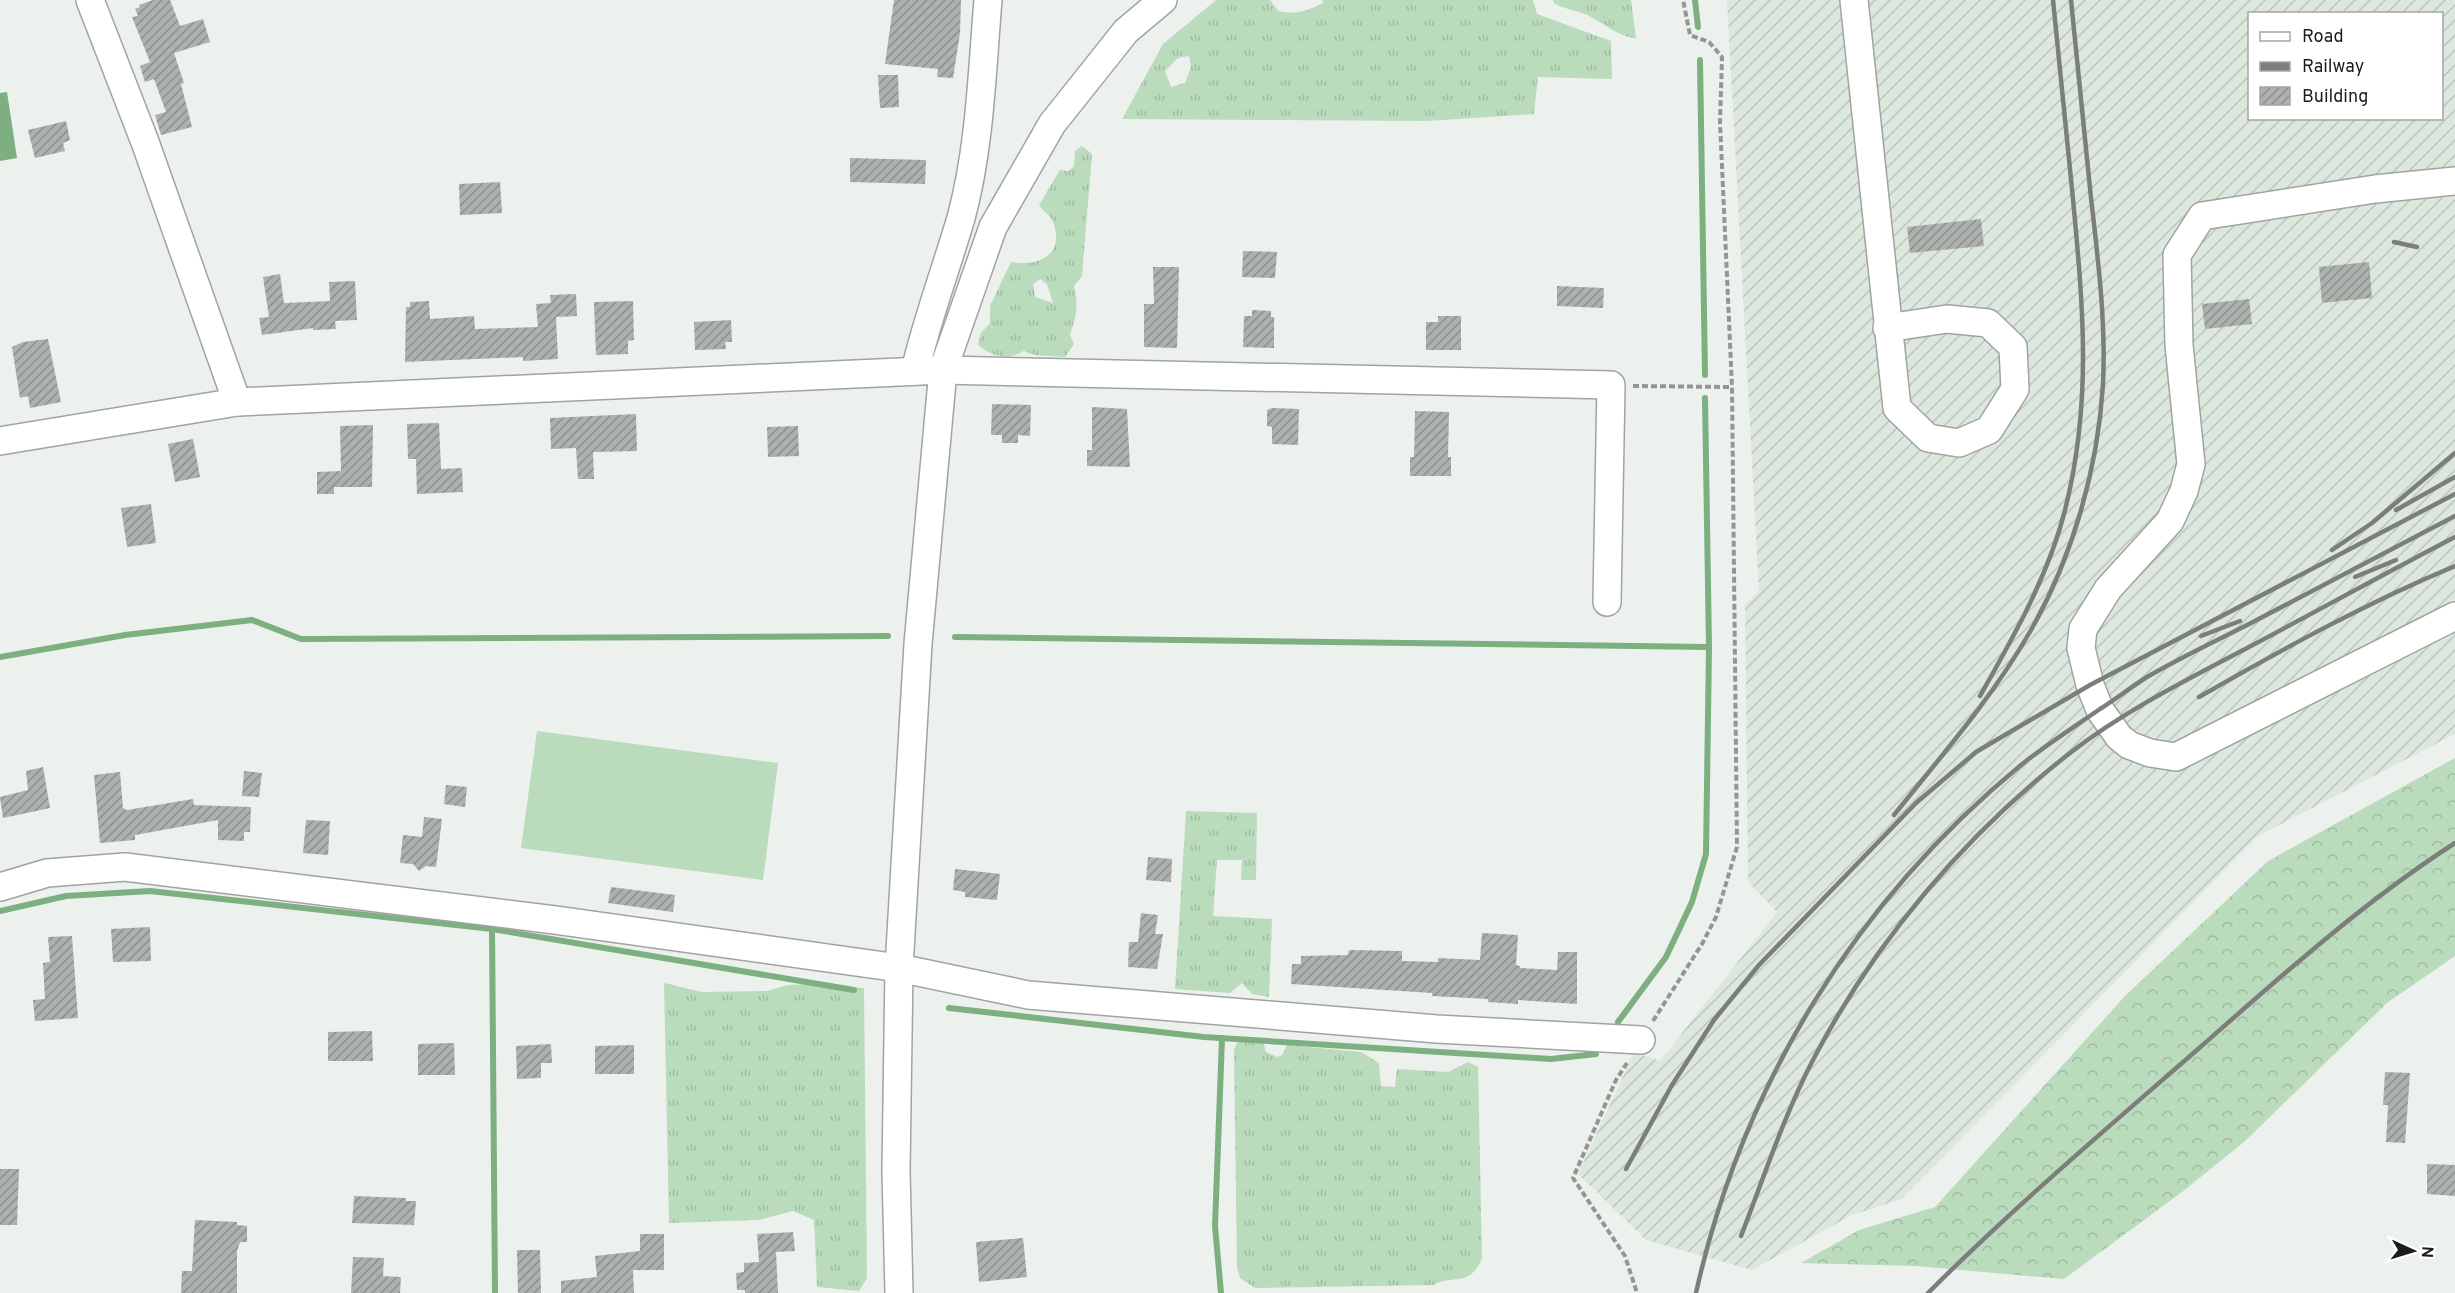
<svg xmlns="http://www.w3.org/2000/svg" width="2455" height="1293" viewBox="0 0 2455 1293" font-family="Overpass,sans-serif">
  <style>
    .industrial { fill: url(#industrial-furrows); fill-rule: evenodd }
    .grass { fill: url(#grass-tufts); fill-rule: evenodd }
    .forest { fill: url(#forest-crowns) }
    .garden { fill: #badbbc }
    .water { fill: #7daf81 }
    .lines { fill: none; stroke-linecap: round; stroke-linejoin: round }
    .stream { stroke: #7daf81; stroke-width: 6 }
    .building { fill: url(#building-hatch) }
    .minor-casing { stroke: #a0a4a0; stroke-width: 30 }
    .path { stroke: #939693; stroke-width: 4; stroke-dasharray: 6 3; stroke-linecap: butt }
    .minor { stroke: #fff; stroke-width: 27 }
    .rail { stroke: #7b7e7b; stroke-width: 4.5 }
  </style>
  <defs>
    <pattern id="industrial-furrows" width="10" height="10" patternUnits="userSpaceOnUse" patternTransform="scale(1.5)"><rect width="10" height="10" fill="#dce7dd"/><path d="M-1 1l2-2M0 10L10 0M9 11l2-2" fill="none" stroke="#bcc6bd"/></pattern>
    <pattern id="grass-tufts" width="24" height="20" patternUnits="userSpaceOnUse" patternTransform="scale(1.5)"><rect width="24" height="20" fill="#badbbc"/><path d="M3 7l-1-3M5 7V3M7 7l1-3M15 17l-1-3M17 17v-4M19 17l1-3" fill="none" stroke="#9fbca1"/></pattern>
    <pattern id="forest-crowns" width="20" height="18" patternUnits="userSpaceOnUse" patternTransform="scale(1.5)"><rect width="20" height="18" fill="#badbbc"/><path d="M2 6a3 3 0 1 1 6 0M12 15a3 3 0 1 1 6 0" fill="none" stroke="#9fbca1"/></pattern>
    <pattern id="building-hatch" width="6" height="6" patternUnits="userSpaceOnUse" patternTransform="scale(1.5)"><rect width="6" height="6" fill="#adb1ad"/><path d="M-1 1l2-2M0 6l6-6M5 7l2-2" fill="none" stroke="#8c8f8c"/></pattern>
  </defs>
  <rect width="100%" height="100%" fill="#edf1ed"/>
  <!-- industrial -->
  <path class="industrial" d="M1727,0H2455V734L2258,836L1902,1199L1852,1215L1752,1270L1646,1240L1578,1174L1634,1052L1660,1061L1777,912L1748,882L1745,605L1759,591ZM2250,14H2442V118H2250Z"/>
  <!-- grass -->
  <g class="grass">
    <path d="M1216,0H1270L1278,11C1296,15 1307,11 1323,3V0H1533L1537,14L1611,41L1612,79L1538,77L1534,114L1427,121L1122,119L1163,44ZM1189,56L1191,67L1185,83L1171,87L1165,71L1178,58Z"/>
    <path d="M1553,0H1631L1636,38C1617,37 1602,21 1585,14C1574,10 1564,9 1554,3Z"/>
    <path d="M1082,146L1092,154L1082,276L1074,286C1079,308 1076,315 1070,335L1074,344L1065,357L1035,355L1023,351C1010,361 988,356 978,344L981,333L990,323V306L1011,262C1039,267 1065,255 1053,222C1050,214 1043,212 1039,205L1060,170L1069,171L1074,166L1075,151ZM1040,279L1047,284L1053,303L1035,297L1033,284Z"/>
    <polygon points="1186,811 1257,813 1256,880 1241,880 1242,860 1217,860 1213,916 1272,919 1269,997 1252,994 1242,983 1230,993 1175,989"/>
    <polygon points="664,983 702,992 767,991 788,985 810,984 864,988 867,1278 859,1291 817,1287 814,1220 793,1211 759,1220 669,1223"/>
    <path d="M1247,1039L1263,1041L1266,1052L1277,1057L1282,1055L1287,1045L1361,1052L1379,1063L1381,1086L1395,1087L1397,1069L1448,1072L1468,1062L1478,1067L1482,1258C1470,1288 1453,1274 1433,1285L1255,1288L1240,1278L1237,1267L1234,1049L1238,1042Z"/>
  </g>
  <!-- forest -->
  <polygon class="forest" points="2455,758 2455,956 2387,1003 2244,1142 2182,1192 2064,1279 1915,1266 1801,1263 1859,1230 1935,1207 2125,996 2268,861"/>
  <!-- garden -->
  <polygon class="garden" points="537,731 778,763 763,880 521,848"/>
  <!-- water -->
  <polygon class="water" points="7,92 17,158 0,161 0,93"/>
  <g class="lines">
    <!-- stream -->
    <g class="stream">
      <polyline points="1695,0 1698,27"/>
      <polyline points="1700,60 1705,375"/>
      <polyline points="955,637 1709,647"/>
      <polyline points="0,657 125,635 252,620 301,639 888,636"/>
      <polyline points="0,911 66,896 150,891 492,929 854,990"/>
      <polyline points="492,929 495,1293"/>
      <polyline points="949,1008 1204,1037 1551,1059 1596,1054"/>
      <polyline points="1618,1022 1666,957 1692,902 1706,854 1709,647 1705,398"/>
      <polyline points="1221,1293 1215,1226 1222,1038"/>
    </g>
  </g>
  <!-- building -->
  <g class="building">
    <polygon points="153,0 170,0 180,26 203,19 210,42 174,53 184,83 181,84 192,127 161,135 155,115 166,112 154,79 145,82 140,66 150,62 132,17 138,16 135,9 140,7 139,5"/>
    <polygon points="894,0 961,0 960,33 953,78 937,77 938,69 885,64"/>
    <polygon points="878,75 898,75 899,107 880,108"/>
    <polygon points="66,121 70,140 63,143 65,151 35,158 28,130"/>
    <polygon points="850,158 926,160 925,184 850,182"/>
    <polygon points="500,182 502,213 460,215 459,184"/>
    <polygon points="1981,219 1984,246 1910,253 1907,227"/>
    <polygon points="1243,251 1277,252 1275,278 1242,277"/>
    <polygon points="2369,262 2372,298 2322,303 2319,267"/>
    <polygon points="1153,267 1179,267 1177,348 1144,347 1144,304 1154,304"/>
    <polygon points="280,274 284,303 330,301 329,282 355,281 357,320 335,321 336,329 313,330 313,328 262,335 259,318 269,317 263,277"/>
    <polygon points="1557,286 1604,288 1603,308 1557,306"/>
    <polygon points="576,294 577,316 556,317 558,359 523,361 523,357 405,362 406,307 410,307 410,302 429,301 430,319 474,316 475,329 538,327 536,304 551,303 550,295"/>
    <polygon points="2249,299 2252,324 2205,329 2202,304"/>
    <polygon points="633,301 634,340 628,341 628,354 596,355 594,302"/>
    <polygon points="1252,310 1271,311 1271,317 1274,317 1274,348 1243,347 1244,316 1252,316"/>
    <polygon points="1438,316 1461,316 1461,350 1426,350 1426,322 1438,322"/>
    <polygon points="731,320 732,342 725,342 726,349 695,350 694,322"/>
    <polygon points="48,339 61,402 30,408 28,396 20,398 12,347 23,342"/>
    <polygon points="992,404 1031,405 1030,436 1018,435 1018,443 1002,443 1002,435 991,435"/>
    <polygon points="1092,407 1127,409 1130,467 1087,466 1087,450 1092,450"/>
    <polygon points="1272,408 1299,409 1298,445 1272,444 1272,427 1267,426 1267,410"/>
    <polygon points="1415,411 1449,412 1448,457 1451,457 1451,476 1410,476 1410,457 1414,457"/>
    <polygon points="636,414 637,451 593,452 594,479 578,479 576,448 551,449 550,418"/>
    <polygon points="439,423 441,469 462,468 463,492 417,494 416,459 408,459 407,424"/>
    <polygon points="373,425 372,487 334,487 334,494 317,494 317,472 341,471 340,426"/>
    <polygon points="798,426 799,456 768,457 767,427"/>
    <polygon points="193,439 200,477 175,482 168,444"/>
    <polygon points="151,504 156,543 127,547 121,508"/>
    <polygon points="43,767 50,808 3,818 0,797 28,790 26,771"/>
    <polygon points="244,771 262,773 259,797 242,796"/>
    <polygon points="120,772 123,808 127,810 193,799 194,805 251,807 250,832 244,832 244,841 218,840 218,820 135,835 135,840 100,843 94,775"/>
    <polygon points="446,785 467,787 465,807 444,804"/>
    <polygon points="424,817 442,819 436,867 426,866 419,871 413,864 400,863 403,835 422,837"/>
    <polygon points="306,820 330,821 328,855 303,853"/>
    <polygon points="1148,857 1172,859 1171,882 1146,880"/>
    <polygon points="955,869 1000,874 997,900 965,897 965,892 953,890"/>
    <polygon points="611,887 675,895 673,912 608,903"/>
    <polygon points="1141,913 1158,915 1155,934 1163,934 1157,969 1128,967 1129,942 1138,942"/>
    <polygon points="150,927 151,961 113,962 111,929"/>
    <polygon points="1482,933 1518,935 1516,965 1520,966 1520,968 1557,970 1558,952 1577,952 1577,1004 1518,1000 1518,1004 1488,1002 1488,999 1432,996 1432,993 1291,984 1292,964 1301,964 1301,956 1348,955 1349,950 1402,951 1402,961 1438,962 1438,958 1480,960"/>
    <polygon points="72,936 78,1018 35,1021 33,1000 45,999 43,963 50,962 48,937"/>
    <polygon points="372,1031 373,1061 328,1061 328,1032"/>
    <polygon points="454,1043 455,1075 418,1075 418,1044"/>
    <polygon points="551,1044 552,1063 541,1063 541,1078 517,1079 516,1046"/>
    <polygon points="634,1045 634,1074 595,1074 595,1046"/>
    <polygon points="2385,1072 2410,1073 2405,1143 2386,1142 2388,1105 2383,1105"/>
    <polygon points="2427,1164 2455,1165 2455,1196 2427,1194"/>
    <polygon points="0,1169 19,1169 17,1225 0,1225"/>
    <polygon points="354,1196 406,1198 406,1201 416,1201 414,1225 352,1223"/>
    <polygon points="195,1220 237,1222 237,1225 247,1226 247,1242 240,1242 237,1251 237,1293 181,1293 182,1271 192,1271"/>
    <polygon points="793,1232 795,1251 776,1252 778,1293 745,1293 745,1290 737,1290 736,1273 744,1272 744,1263 759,1262 757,1234"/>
    <polygon points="640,1234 664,1234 664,1270 633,1270 634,1293 561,1293 561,1281 597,1277 595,1256 640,1251"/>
    <polygon points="1023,1238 1027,1277 979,1282 976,1242"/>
    <polygon points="517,1250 540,1250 541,1293 518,1293"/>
    <polygon points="353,1257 384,1258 383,1276 401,1277 400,1293 351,1293"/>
  </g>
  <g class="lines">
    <defs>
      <g id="minor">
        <polyline points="90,0 145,142 237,402"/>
        <polyline points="1854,0 1897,408 1928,438 1959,443 1989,430 2015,389 2013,347 1988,323 1947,319 1887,328"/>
        <polyline points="2455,181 2375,189 2202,216 2177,255 2179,345 2191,464 2184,491 2170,521 2108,589 2083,629 2081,648 2090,685 2100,710 2119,737 2129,745 2150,753 2176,757 2455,616"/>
        <path d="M915,371C927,319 946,269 961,218C980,148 982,72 988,0"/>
        <polyline points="0,441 237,402 943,370 1611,385 1607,602"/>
        <polyline points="0,887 47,873 125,867 555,920 899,968 1028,995 1437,1029 1641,1040"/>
        <polyline points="899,1293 896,1171 899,968 918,644 943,370 993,227 1052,124 1126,31 1163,0"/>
      </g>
    </defs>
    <!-- minor casing -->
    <use href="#minor" class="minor-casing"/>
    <!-- path -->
    <g class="path">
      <polyline points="1633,386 1732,387"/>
      <polyline points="1653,1021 1702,944 1716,917 1737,847 1732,387 1720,122 1722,57 1709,42 1690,35 1683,0"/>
      <polyline points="1627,1063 1616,1080 1573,1178 1625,1256 1637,1293"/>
    </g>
    <!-- minor -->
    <use href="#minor" class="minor"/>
    <!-- rail -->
    <g class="rail">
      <polyline points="2394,242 2417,247"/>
      <polyline points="2396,510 2455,477"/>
      <polyline points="2332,550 2372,523 2455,453"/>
      <polyline points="2355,577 2396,560"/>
      <polyline points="2201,636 2240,621"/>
      <path d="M1980,696C2014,636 2050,573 2066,506C2092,400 2083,306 2073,199C2066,133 2060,66 2053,0"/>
      <path d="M2199,697C2283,649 2366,603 2455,566"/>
      <path d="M1894,815C1942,755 1993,697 2031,630C2073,556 2098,468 2103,384C2106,322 2098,259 2091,198C2084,132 2078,66 2071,0"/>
      <polyline points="1626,1169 1672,1085 1714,1020 1759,965 1916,803 1976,752 2090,685 2455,494"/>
      <path d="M1741,1236C1764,1177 1784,1115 1814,1058C1876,940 1965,835 2070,753C2124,711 2188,679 2249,647C2317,611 2386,573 2455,537"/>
      <path d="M1696,1293C1742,1085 1857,900 2021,765C2046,745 2074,727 2100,709C2116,699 2131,687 2147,677C2181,657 2218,640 2253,622C2321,587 2388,551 2455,516"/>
      <path d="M1928,1293C2014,1207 2106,1129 2197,1050C2280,977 2362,903 2455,843"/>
    </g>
  </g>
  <!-- legend -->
  <rect x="2248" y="12" width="195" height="108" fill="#ffffff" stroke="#a4a5a4" stroke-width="1.5"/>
  <rect x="2260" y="32" width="30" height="9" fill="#ffffff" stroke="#a4a5a4" stroke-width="1.5"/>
  <text x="2302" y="42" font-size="18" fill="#1b1d1b">Road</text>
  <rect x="2260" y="62" width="30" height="9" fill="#7b7e7b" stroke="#a4a5a4" stroke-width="1.5"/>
  <text x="2302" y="72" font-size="18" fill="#1b1d1b">Railway</text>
  <rect x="2260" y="87" width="30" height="18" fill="url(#building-hatch)" stroke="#a4a5a4" stroke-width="1.5"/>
  <text x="2302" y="102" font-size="18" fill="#1b1d1b">Building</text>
  <!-- north arrow -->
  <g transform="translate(2413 1251) rotate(94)" stroke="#ffffff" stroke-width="4.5" paint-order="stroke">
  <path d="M0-4.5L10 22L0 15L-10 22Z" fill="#1b1d1b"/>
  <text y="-9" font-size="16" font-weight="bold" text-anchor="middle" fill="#1b1d1b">N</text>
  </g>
</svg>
